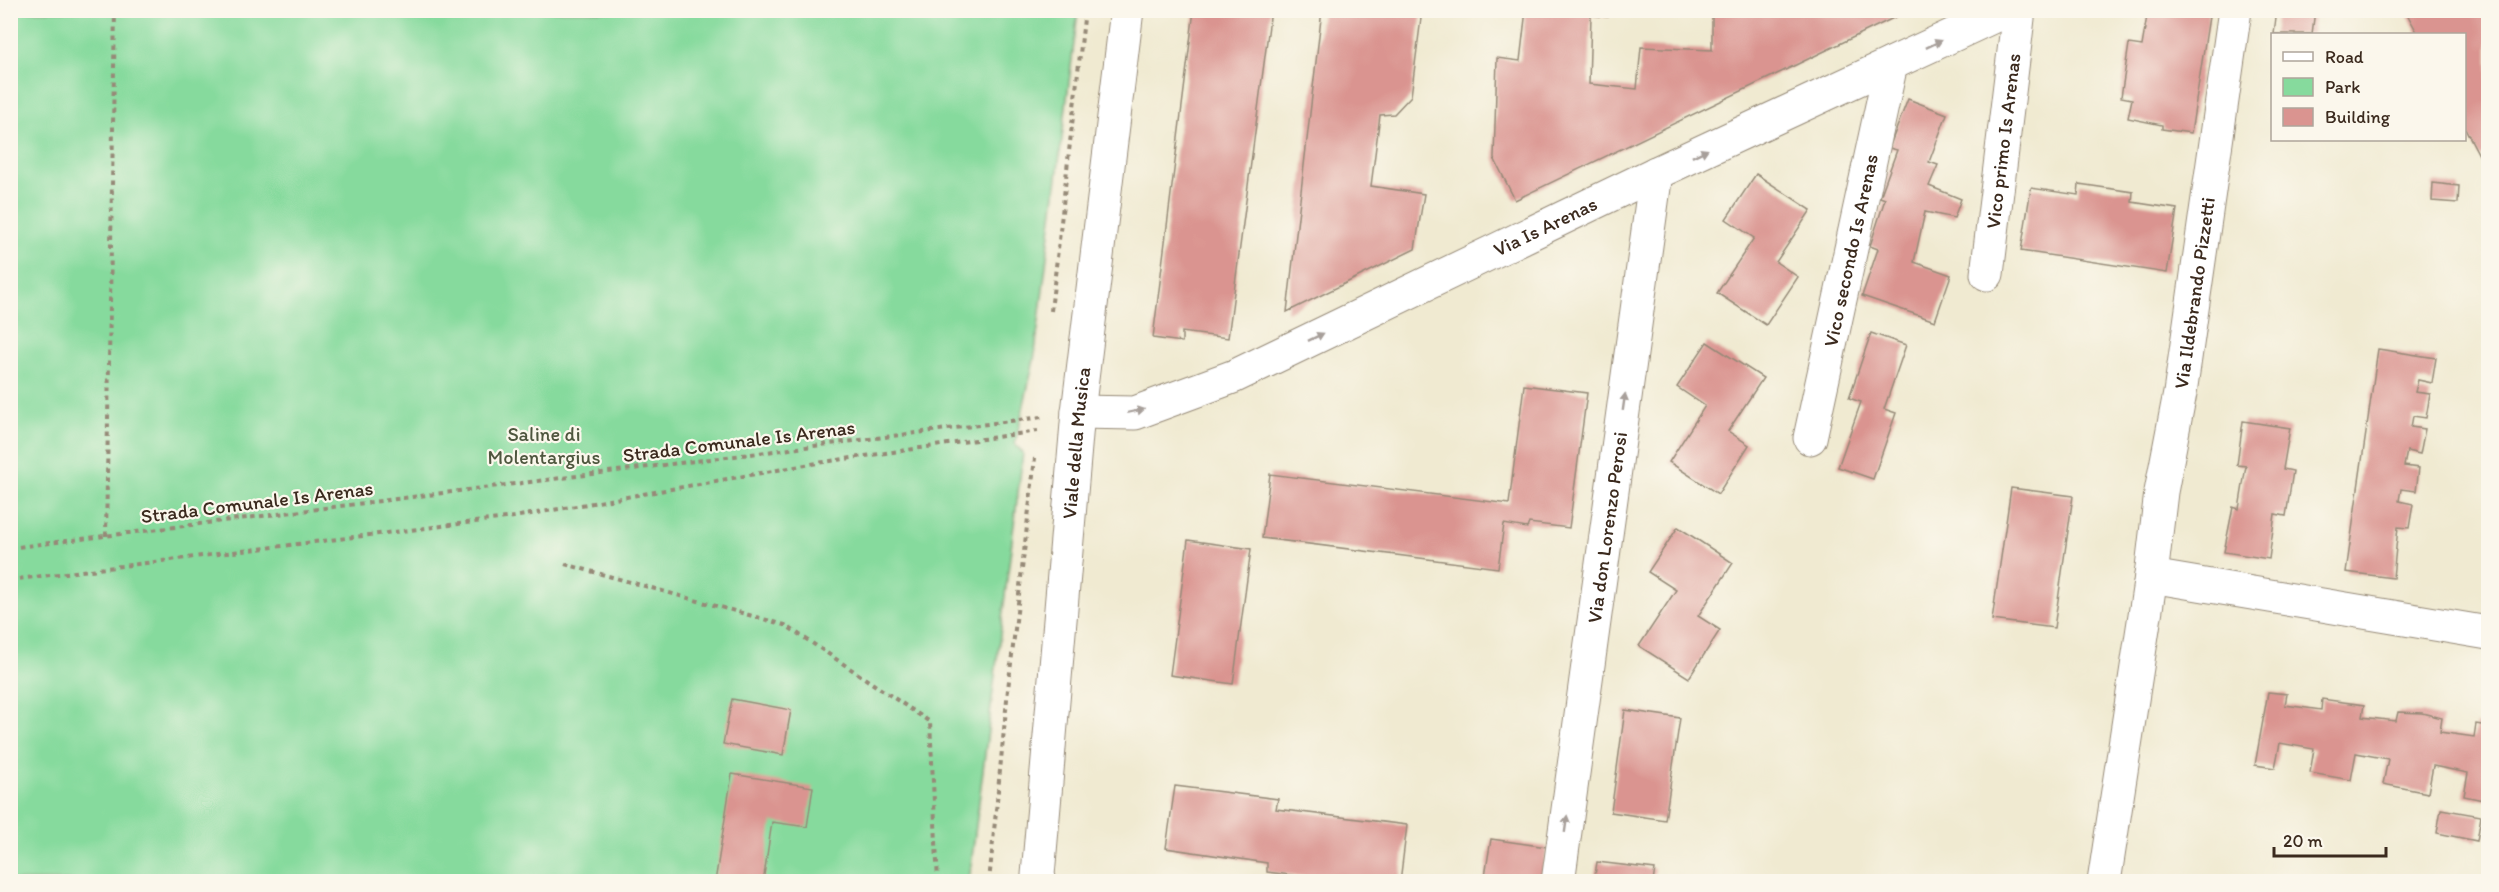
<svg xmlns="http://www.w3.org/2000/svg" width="2499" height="892" viewBox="0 0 2499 892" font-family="Itim,sans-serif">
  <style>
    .green { fill: #86da9d; stroke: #60825e; stroke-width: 1.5 }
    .building { fill: #da9490 }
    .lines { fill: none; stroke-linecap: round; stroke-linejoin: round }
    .minor-casing { stroke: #968a78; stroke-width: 35 }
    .tertiary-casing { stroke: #968a78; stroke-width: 35 }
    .path { stroke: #968a78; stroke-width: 4; stroke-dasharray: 4.5 4.5; stroke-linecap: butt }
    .minor { stroke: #fff; stroke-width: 33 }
    .tertiary { stroke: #fff; stroke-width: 33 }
    .oneway { fill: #a79f9a }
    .labels { text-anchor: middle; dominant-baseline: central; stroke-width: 4.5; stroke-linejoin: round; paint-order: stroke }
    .street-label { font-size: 20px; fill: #3b2a1e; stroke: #fbf7ec }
    .park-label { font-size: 20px; fill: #4e563e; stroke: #fbf7ec }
  </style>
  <rect width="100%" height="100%" fill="#fbf7ec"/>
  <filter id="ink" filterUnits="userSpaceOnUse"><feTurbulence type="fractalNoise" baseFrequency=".0167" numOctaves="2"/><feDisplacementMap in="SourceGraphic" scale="12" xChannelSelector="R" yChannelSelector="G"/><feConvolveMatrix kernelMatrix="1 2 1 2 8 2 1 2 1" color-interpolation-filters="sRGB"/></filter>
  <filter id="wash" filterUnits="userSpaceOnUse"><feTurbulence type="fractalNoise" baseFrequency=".008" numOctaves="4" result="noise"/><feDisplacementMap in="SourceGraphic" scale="24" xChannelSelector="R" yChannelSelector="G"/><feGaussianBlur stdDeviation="1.35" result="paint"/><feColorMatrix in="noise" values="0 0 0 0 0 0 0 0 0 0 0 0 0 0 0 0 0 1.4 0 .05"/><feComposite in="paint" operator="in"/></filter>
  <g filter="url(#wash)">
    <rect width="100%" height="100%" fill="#f0ead1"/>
    <!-- green -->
    <polygon class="green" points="10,11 1078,11 1034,360 1015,444 1023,453 969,881 11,881"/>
    <g id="blocks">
      <!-- building -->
      <g class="building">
        <polygon points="1194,10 1271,10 1228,338 1182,332 1182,342 1153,338"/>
        <polygon points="1322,10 1422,10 1411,96 1394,114 1380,115 1371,186 1424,194 1415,249 1287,312"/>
        <polygon points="1526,10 1608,10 1608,17 1591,15 1589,84 1637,89 1641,47 1712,50 1712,10 1910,10 1515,200 1494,158 1497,58 1520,61"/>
        <polygon points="2148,10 2210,10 2191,133 2162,129 2162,125 2128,118 2132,99 2121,97 2129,44 2142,46"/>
        <polygon points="2277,10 2315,10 2312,34 2274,34"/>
        <polygon points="2405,10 2488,10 2488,153 2480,157 2464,126 2464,34 2418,34"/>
        <polygon points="1908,99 1947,114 1929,162 1938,165 1929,186 1961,199 1954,218 1925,212 1914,262 1951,275 1935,321 1862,296 1878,249 1870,246 1885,199 1880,197 1897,150 1889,148"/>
        <polygon points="1756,174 1811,210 1776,262 1798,277 1766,325 1717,293 1754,238 1726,219"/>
        <polygon points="2433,183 2459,186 2458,203 2432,201"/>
        <polygon points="2079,184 2133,192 2132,202 2177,209 2167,273 2021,251 2031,188 2078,195"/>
        <polygon points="1871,333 1906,345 1884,409 1896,413 1873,479 1838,467 1861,402 1849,398"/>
        <polygon points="1707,342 1763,378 1728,431 1749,445 1718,494 1669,462 1705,406 1677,387"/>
        <polygon points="2378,349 2436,358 2432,383 2418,380 2415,392 2430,394 2426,418 2413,416 2411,427 2425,429 2420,454 2407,451 2404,466 2419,468 2416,491 2401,489 2399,501 2413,504 2409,528 2398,527 2393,578 2346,572"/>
        <polygon points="1524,385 1587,393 1569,528 1529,523 1527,528 1504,524 1498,568 1262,538 1270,474 1509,504"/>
        <polygon points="2243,421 2290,428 2283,469 2293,471 2286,516 2275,514 2269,559 2224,552 2233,507 2239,509 2246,466 2237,465"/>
        <polygon points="2011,488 2073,496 2054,628 1992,620"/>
        <polygon points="1678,527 1733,563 1698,616 1720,630 1689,678 1639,646 1676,590 1648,572"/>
        <polygon points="1188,540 1251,549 1233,684 1170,675"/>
        <polygon points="2268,692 2287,694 2285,705 2321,710 2322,699 2364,705 2362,717 2396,721 2398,712 2422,713 2442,718 2440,732 2474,737 2476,724 2488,726 2488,801 2464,796 2468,773 2433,766 2428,793 2383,784 2388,759 2356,753 2351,780 2310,773 2314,749 2280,743 2275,768 2255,765"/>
        <polygon points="732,699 791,710 783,755 723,744"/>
        <polygon points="1625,710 1680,718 1665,820 1611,812"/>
        <polygon points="732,774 813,787 807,827 772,822 763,882 715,882"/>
        <polygon points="1175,786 1278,799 1276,809 1407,825 1400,882 1344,882 1267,872 1267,863 1166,848"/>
        <polygon points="2441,809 2481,816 2477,841 2437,833"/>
        <polygon points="1491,839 1547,847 1542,882 1484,882"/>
        <polygon points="1597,862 1655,869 1653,882 1594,882"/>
      </g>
    </g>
  </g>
  <g filter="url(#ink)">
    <use href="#blocks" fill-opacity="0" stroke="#968a78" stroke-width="1.5"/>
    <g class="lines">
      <defs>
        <g id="minor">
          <path id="s1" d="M1987,274L2019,10"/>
          <path id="s2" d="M1810,438L1891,64"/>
          <polyline points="2151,576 2488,633"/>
          <path id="s3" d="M1558,882L1656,173"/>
          <path id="s4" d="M2104,882L2151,576L2161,492L2180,393L2235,10"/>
        </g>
        <g id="tertiary">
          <path id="s5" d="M1078,412L1135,413L1235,376L1656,173L2007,10"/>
          <path id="s6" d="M1040,882L1038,875L1078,412L1127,10"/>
        </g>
      </defs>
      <!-- minor casing -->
      <use href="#minor" class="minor-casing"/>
      <!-- tertiary casing -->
      <use href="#tertiary" class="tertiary-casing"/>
      <!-- path -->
      <g class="path">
        <polyline points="1051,311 1085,10"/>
        <polyline points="106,536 115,10"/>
        <polyline points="10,548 1042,417"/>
        <polyline points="565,564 785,625 930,722 938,882"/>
        <polyline points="10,580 514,517 817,463 1038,431"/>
        <polyline points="989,882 1008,689 1035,458"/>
      </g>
      <!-- minor -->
      <use href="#minor" class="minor"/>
      <!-- tertiary -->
      <use href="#tertiary" class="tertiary"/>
    </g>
    <!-- one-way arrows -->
    <defs><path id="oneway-solid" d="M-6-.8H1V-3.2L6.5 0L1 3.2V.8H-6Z" transform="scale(1.5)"/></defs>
    <g class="oneway">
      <use href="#oneway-solid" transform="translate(1934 44) rotate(-25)"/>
      <use href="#oneway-solid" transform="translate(1700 153) rotate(-25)"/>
      <use href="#oneway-solid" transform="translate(1316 337) rotate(-26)"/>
      <use href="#oneway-solid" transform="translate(1624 402) rotate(-82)"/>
      <use href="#oneway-solid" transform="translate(1136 411) rotate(-12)"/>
      <use href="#oneway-solid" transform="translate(1566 824) rotate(-82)"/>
    </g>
  </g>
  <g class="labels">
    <!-- street labels -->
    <g class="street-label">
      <text stroke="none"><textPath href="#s1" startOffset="134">Vico primo Is Arenas</textPath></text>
      <text stroke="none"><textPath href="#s5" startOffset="508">Via Is Arenas</textPath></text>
      <text stroke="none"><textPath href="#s2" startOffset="192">Vico secondo Is Arenas</textPath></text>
      <text stroke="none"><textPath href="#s4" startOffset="596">Via Ildebrando Pizzetti</textPath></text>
      <text transform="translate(739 441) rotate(-7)">Strada Comunale Is Arenas</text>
      <text stroke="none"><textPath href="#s6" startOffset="441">Viale della Musica</textPath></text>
      <text transform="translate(257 502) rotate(-7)">Strada Comunale Is Arenas</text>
      <text stroke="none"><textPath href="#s3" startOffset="358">Via don Lorenzo Perosi</textPath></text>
    </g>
    <!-- park labels -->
    <g class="park-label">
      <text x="544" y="434">Saline di<tspan x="544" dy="23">Molentargius</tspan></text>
    </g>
  </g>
  <!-- margin -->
  <rect width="2499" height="892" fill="none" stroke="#fbf7ec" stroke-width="36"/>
  <!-- legend -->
  <rect x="2271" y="33" width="195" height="108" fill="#fbf7ec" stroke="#aea59a" stroke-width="1.5"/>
  <rect x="2283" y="52" width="30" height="9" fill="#ffffff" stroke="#aea59a" stroke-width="1.5"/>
  <text x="2325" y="63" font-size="18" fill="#3b2a1e">Road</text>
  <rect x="2283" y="78" width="30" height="18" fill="#86da9d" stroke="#aea59a" stroke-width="1.5"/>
  <text x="2325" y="93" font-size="18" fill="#3b2a1e">Park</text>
  <rect x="2283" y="108" width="30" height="18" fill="#da9490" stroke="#aea59a" stroke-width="1.5"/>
  <text x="2325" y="123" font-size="18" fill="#3b2a1e">Building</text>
  <!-- scale -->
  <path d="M2274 847v9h112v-9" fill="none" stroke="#3b2a1e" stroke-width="3"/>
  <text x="2283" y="847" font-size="18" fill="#3b2a1e" stroke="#fbf7ec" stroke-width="4.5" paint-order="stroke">20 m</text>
</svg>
